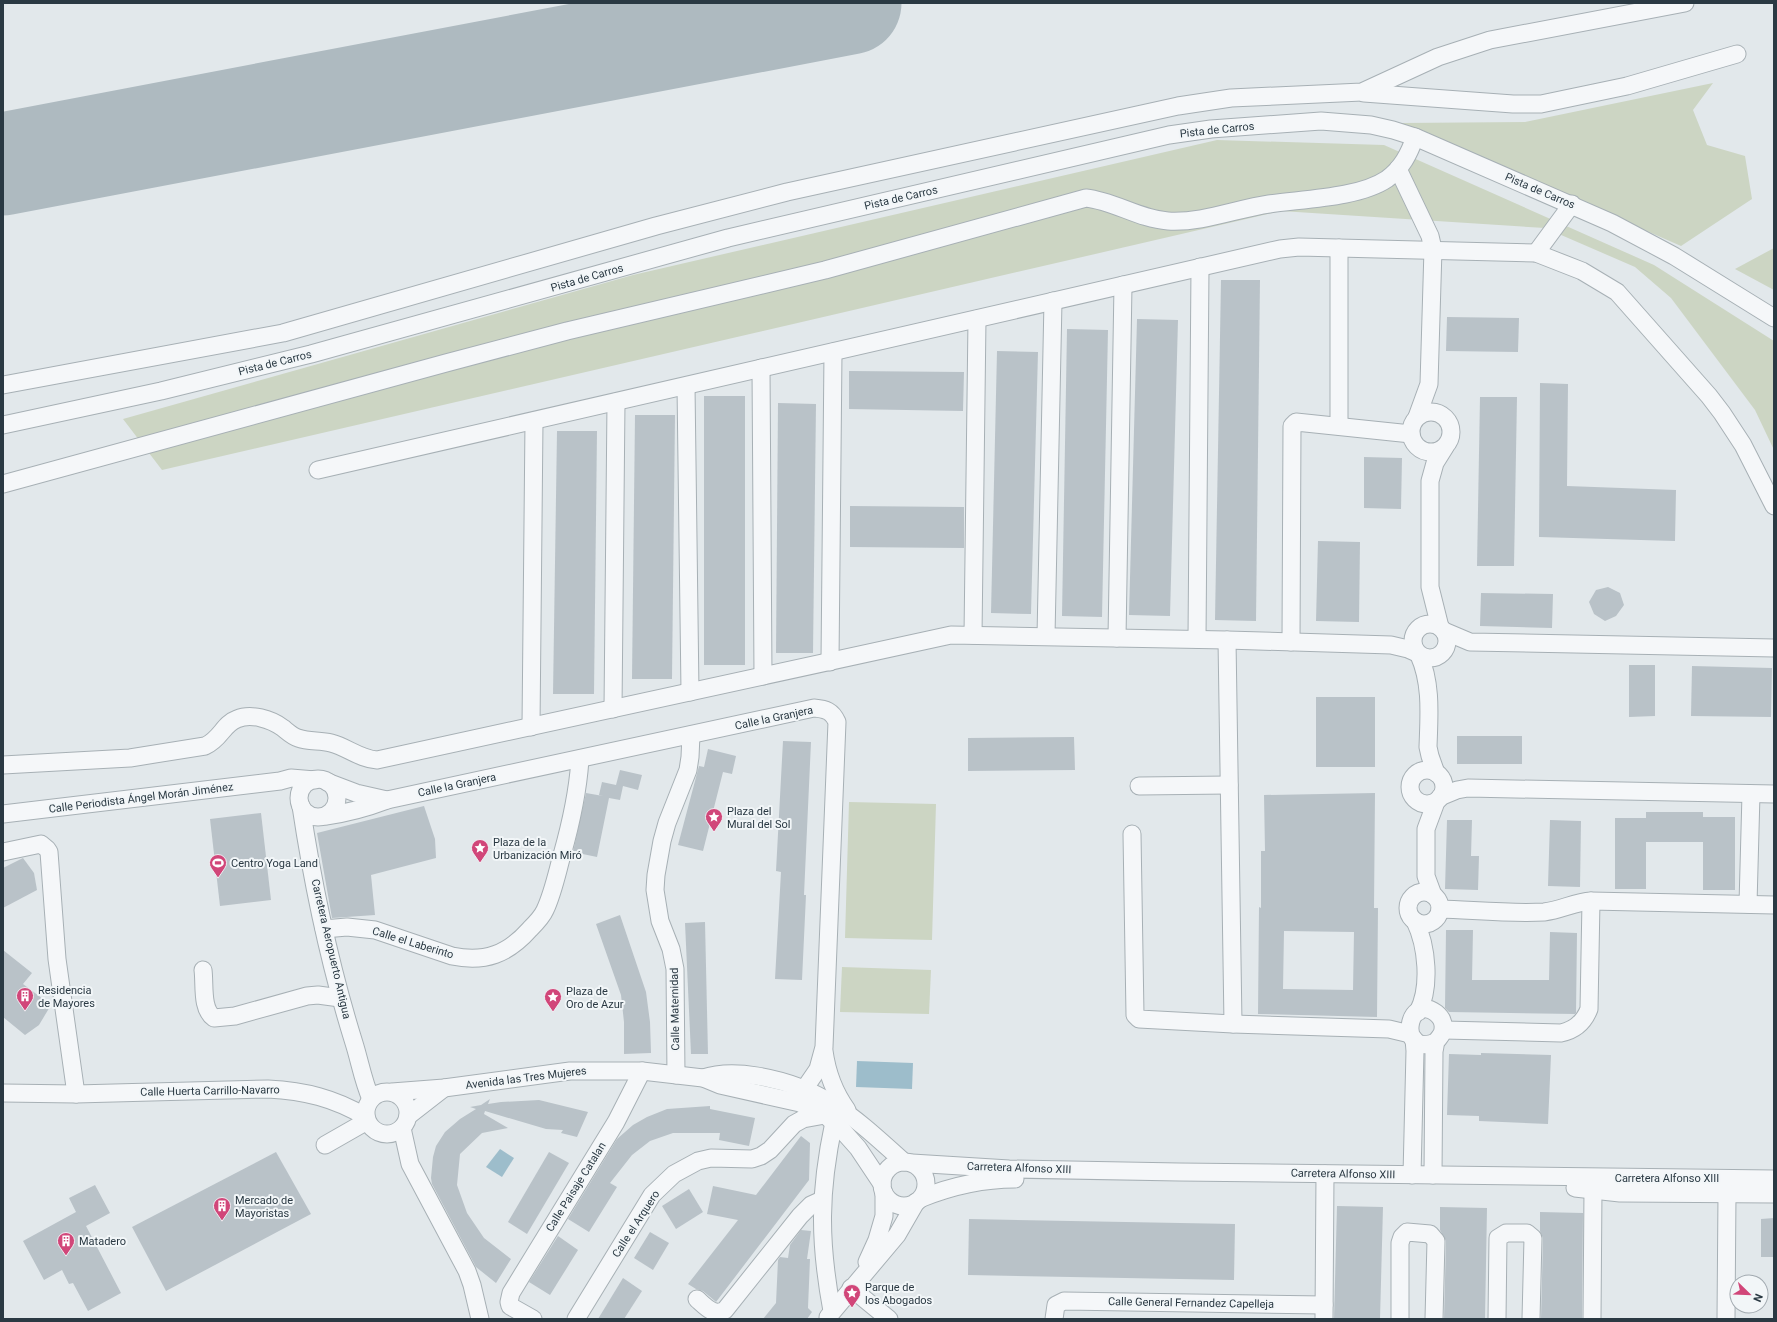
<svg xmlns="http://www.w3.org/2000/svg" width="1777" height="1322" viewBox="0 0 1777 1322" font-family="Roboto,sans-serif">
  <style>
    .green { fill: #ccd5c3 }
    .water { fill: #9dbdcb }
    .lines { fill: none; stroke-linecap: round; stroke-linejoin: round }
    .taxiway { stroke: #aebac0; stroke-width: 41 }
    .runway { stroke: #aebac0; stroke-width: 103 }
    .building { fill: #b9c2c8; fill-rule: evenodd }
    .minor-casing { stroke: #a7b0b5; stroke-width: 19 }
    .minor { stroke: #f5f7f9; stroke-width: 17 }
    .labels { text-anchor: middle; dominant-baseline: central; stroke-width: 4; stroke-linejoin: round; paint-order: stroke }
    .street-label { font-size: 11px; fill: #2a3943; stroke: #f2f6f8 }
    .poi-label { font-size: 11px; fill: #2a3943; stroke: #f2f6f8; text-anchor: start }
  </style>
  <rect width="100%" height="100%" fill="#e2e8eb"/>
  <!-- green -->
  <g class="green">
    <polygon points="1713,83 1693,110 1707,145 1745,156 1752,199 1681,246 1400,123 1525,122"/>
    <polygon points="1217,140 1384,145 1654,265 1774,341 1774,450 1755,410 1671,298 1635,267 1545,228 1281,211 162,470 123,419 633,275"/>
    <polygon points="1774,248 1774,290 1735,269"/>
    <polygon points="849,802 936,804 932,940 845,938"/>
    <polygon points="842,967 931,970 929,1014 840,1012"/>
  </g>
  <!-- water -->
  <g class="water">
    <polygon points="857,1061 913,1063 912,1089 856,1087"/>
    <polygon points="500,1149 514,1158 502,1177 486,1167"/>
  </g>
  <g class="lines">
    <!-- taxiway -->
    <g class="taxiway">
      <polyline points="735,3 754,11 785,15"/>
      <path d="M571,56C599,43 617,33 629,3"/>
    </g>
    <!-- runway -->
    <polyline class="runway" points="3,164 850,3"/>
  </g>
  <!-- building -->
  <g class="building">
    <polygon points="1221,280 1260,280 1256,621 1215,620"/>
    <polygon points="1447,317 1519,318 1518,352 1446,351"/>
    <polygon points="1137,319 1178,320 1170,616 1129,615"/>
    <polygon points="1067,329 1108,330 1102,617 1062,616"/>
    <polygon points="997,351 1038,352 1031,614 991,613"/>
    <polygon points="849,371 964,372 963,411 849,409"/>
    <polygon points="1540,383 1568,384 1567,486 1676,490 1675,541 1539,537"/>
    <rect x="704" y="396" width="41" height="269"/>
    <polygon points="1480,397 1517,397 1514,566 1477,566"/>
    <polygon points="778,403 816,404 813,653 776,653"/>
    <polygon points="635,415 675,415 672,679 632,679"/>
    <polygon points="557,431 597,431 594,694 553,694"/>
    <polygon points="1364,457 1402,458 1401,509 1364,508"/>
    <polygon points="850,506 964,507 964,548 850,547"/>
    <polygon points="1318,541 1360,542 1359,622 1316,621"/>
    <polygon points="1608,587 1620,593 1624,605 1616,616 1605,621 1594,614 1589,602 1596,590"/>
    <polygon points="1481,593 1553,594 1552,628 1480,626"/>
    <polygon points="1629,665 1655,665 1655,716 1629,717"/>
    <polygon points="1692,666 1772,668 1771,717 1691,716"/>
    <rect x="1316" y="697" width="59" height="70"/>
    <rect x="1457" y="736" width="65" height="28"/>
    <polygon points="1074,737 1075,770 968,771 968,738"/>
    <polygon points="783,741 811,742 804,895 806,895 802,980 775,979 781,872 776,871"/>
    <polygon points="708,749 736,756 732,774 723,772 703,851 678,845 699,766 704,767"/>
    <polygon points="620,770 642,775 638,790 623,786 620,800 609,798 597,857 573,852 586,793 603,796 599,795 602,782 616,785"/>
    <path d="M1375,793L1374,908H1378L1377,1017L1258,1014L1259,907L1261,908V851H1265L1264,795ZM1284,931L1354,932L1353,990L1283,989Z"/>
    <polygon points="424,806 435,839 436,858 371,875 375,915 332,918 317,833"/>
    <polygon points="1646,812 1703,812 1703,817 1735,817 1735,890 1703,890 1703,842 1646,842 1646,889 1615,889 1615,818 1646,818"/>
    <polygon points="261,813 271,900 220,906 210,819"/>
    <polygon points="1447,820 1472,820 1471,856 1479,856 1478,890 1445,889"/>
    <polygon points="1550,820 1581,821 1580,887 1548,886"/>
    <polygon points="23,858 34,873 37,890 3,908 3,868"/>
    <polygon points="620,915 646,992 650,1022 651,1053 624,1054 624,1022 621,995 596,924"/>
    <polygon points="705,922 708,1054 691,1054 685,923"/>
    <polygon points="1446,930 1473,930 1472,980 1549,980 1550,932 1577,933 1576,1013 1575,1014 1449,1012 1445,1008"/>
    <polygon points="3,950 32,973 23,984 51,1005 39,1025 25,1035 3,1017"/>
    <polygon points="1481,1053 1551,1055 1548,1124 1479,1121 1479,1116 1447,1115 1449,1054 1481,1055"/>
    <polygon points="490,1099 488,1104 501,1102 539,1100 588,1112 577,1137 561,1133 563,1130 546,1129 485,1111 484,1114 508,1128 482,1133 460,1154 457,1185 467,1213 484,1238 511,1259 496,1283 476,1267 432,1184 431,1178 433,1157 436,1146 445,1132 460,1119 476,1109 470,1107 481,1105"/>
    <polygon points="710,1106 710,1109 755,1118 749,1146 719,1140 720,1133 673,1133 650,1141 632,1155 610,1183 617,1187 589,1232 568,1219 617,1139 633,1125 647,1117 667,1109"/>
    <polygon points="801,1136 810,1143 809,1180 716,1302 715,1301 703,1291 696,1289 688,1284 738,1220 707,1214 713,1186 756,1195"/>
    <polygon points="276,1152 311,1214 166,1291 132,1227"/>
    <polygon points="549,1152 569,1163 527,1234 508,1222"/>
    <polygon points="95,1185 110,1213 86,1226 121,1293 88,1311 73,1283 69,1284 62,1270 44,1280 23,1241 76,1212 69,1198"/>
    <polygon points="689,1189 703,1212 676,1229 662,1206"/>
    <polygon points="1337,1206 1383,1207 1380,1319 1334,1319"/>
    <polygon points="1440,1207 1487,1208 1485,1319 1444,1319 1446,1241 1440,1230"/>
    <polygon points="1540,1212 1583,1213 1582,1319 1541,1319 1543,1238 1540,1231"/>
    <polygon points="1774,1218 1774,1257 1761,1257 1761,1219"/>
    <polygon points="969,1219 1235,1224 1234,1280 968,1275"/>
    <polygon points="801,1230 811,1231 807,1259 810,1259 808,1308 812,1312 807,1319 763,1319 776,1303 778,1260 780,1257 788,1258 790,1245"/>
    <polygon points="650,1232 669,1243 653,1270 634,1258"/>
    <polygon points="558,1236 578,1250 550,1295 529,1282"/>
    <polygon points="623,1278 642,1291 624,1319 598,1319"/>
  </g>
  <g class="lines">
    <defs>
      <g id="minor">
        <polyline points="1364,93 1513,104 1541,104 1627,86 1737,54"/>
        <polyline points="1398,169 1430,236 1433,249 1429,384 1417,417"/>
        <polyline points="1536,253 1572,204"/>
        <polyline points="761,368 763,676"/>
        <polyline points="3,385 283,333 656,226 787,192 1178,106 1231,98 1362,92 1438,57 1490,40 1685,3"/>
        <polyline points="686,386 690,692"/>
        <circle cx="1431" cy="432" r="20"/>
        <polyline points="3,425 161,391 311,354 728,238 1169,135 1211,129 1321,121 1371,125 1393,130 1415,137 1612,223 1674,256 1774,318"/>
        <polyline points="1339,426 1339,248"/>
        <polyline points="318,470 1280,249 1299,247 1536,253 1582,271 1617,292 1709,396 1722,413 1743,445 1774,506"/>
        <path d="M3,484L446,363L567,331L825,270L1086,198C1114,201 1139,219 1168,221C1202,223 1236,209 1269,204C1303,199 1359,198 1387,179C1402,168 1409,154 1415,137"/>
        <circle cx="1430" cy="641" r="17"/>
        <polyline points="1440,627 1430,587 1430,481 1435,463 1445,447"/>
        <polyline points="1444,631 1470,642 1774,648"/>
        <polyline points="973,635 977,319"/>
        <polyline points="1046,636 1053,301"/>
        <polyline points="1117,638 1123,285"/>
        <polyline points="1197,639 1200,267"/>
        <polyline points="1227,640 1233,1024"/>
        <polyline points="1291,642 1292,426 1296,422 1411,434"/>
        <path d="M1419,655C1432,684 1429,716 1428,747L1430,756L1436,773"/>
        <polyline points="830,662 833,352"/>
        <polyline points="613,709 616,402"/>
        <polyline points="531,727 534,421"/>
        <path d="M3,765L130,758L205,746C221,739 223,724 237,719C251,713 271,719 283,728C288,732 292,736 298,738C309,742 320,740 331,743C347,747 360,759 377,760L951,635L1227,640L1391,645L1408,649L1417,653"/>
        <circle cx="1427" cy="787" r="17"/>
        <circle cx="318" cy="798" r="19"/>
        <polyline points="327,782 356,793 387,800"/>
        <polyline points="1139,786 1229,785"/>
        <polyline points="1440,797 1457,790 1468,788 1774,794"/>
        <path d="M301,806C313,886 330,966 354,1043C360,1062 363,1081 371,1099"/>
        <polyline points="3,814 280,781 291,778 315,780"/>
        <path d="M326,816C347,813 366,808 387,800L814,708C826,709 832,711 837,722L824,1047L818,1069L805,1088"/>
        <polyline points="1132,834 1135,1015 1139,1019 1233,1024 1389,1029 1410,1034"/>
        <polyline points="3,852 41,844 47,849 49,852 57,959 76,1094"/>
        <circle cx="1424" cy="908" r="16"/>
        <polyline points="1433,895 1426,876 1426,829 1436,802"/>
        <polyline points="1748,904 1751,794"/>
        <path d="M1440,909C1473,910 1511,914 1544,912C1561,910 1575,902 1591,901L1774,905"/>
        <path d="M1415,921C1427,946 1431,987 1418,1012"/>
        <path d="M324,929L347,927L375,930L452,956C485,963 508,954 530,929C536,923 542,917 545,910C553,893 557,873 562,855C571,823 578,792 580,759"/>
        <path d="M203,970C205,984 201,1009 214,1018L235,1016L307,996L318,995L340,998"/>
        <path d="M1444,1030L1561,1033C1575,1030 1584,1022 1589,1009L1591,901"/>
        <path d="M824,1051C827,1073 834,1092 847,1110"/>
        <polyline points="676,1075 675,969 671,949 660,921 655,890 656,875 662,841 667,823 688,770 690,757 691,735"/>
        <path d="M703,1078C721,1072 739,1073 757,1076C824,1087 856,1119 904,1162"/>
        <circle cx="387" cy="1113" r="21"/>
        <polyline points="392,1092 444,1088 570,1071 642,1071 703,1078 720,1085 800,1103 825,1115 842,1130 858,1148 882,1184"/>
        <path d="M3,1093L76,1094L268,1089C305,1091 334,1098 366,1117"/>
        <polyline points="408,1116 444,1088"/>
        <polyline points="402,1128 410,1164 467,1271 472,1285 480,1319"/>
        <polyline points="325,1145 367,1121"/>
        <circle cx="904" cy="1184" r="22"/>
        <polyline points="912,1163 1009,1169 1179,1172 1774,1179"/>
        <polyline points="1412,1175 1415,1051 1414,1039"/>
        <path d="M1433,1175L1434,1051C1435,1048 1435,1044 1436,1042C1439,1037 1443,1035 1443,1029C1444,1022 1441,1017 1436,1013C1407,992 1396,1058 1436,1042"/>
        <polyline points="1575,1188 1620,1193 1774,1194"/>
        <path d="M922,1198C952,1186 983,1179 1015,1179"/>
        <polyline points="867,1262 877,1240 884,1216 884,1193"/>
        <polyline points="851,1288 889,1319"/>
        <path d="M697,1299C705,1306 714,1317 725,1310L800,1216L811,1205L822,1200"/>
        <path d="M832,1311C819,1241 819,1192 834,1122"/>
        <polyline points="828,1317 897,1235 916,1202"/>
        <polyline points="533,1319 510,1306 509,1302 511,1293 616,1122 642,1071"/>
        <polyline points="576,1319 652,1195 674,1174 698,1161 711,1158 752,1159 761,1156 770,1150 794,1124 803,1119 825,1115"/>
        <polyline points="1054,1319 1056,1305 1064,1301 1324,1305"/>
        <polyline points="1324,1319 1325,1174"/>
        <polyline points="1400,1319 1400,1243 1402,1237 1407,1232 1430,1234 1436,1241 1434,1319"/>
        <polyline points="1497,1319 1498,1238 1506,1233 1527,1233 1533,1238 1531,1319"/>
        <polyline points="1592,1319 1593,1189"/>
        <polyline points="1726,1319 1727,1194"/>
      </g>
    </defs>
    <!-- minor casing -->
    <use href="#minor" class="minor-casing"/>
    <!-- minor -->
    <use href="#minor" class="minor"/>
  </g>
  <!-- icons -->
  <defs>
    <symbol id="sight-pin" viewBox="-11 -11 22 30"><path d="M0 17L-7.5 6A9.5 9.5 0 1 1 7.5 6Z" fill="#d14679" stroke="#f2f6f8"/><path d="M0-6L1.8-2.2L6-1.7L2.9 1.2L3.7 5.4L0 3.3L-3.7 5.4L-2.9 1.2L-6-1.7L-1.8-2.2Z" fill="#fff"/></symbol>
    <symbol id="stadium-pin" viewBox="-11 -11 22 30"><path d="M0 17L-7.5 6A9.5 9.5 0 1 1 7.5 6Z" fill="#d14679" stroke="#f2f6f8"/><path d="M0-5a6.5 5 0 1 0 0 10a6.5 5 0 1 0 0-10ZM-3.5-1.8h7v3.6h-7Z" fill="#fff"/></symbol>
    <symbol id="building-pin" viewBox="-11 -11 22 30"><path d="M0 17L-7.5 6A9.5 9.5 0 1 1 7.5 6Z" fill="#d14679" stroke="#f2f6f8"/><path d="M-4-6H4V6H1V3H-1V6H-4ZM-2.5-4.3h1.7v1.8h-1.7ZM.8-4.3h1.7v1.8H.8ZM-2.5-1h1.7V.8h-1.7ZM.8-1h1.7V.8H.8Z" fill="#fff"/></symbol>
  </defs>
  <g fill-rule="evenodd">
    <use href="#sight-pin" x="704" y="807" width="20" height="27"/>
    <use href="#sight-pin" x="470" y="838" width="20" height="27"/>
    <use href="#stadium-pin" x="208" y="853" width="20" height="27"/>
    <use href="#building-pin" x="15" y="986" width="20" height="27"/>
    <use href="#sight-pin" x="543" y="987" width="20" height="27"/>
    <use href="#building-pin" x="212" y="1196" width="20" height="27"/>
    <use href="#building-pin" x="56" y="1231" width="20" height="27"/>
    <use href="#sight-pin" x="842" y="1283" width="20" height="27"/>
  </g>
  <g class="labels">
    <!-- street labels -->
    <g class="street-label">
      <text transform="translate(1217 130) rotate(-6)">Pista de Carros</text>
      <text transform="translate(1540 191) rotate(23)">Pista de Carros</text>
      <text transform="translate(901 198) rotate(-13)">Pista de Carros</text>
      <text transform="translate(587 278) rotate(-16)">Pista de Carros</text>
      <text transform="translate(275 363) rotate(-14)">Pista de Carros</text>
      <text transform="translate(774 718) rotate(-12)">Calle la Granjera</text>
      <text transform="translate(457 785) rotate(-12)">Calle la Granjera</text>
      <text transform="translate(141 798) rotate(-7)">Calle Periodista Ángel Morán Jiménez</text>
      <text transform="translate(413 943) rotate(17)">Calle el Laberinto</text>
      <text transform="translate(331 949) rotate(77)">Carretera Aeropuerto Antigua</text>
      <text transform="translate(675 1009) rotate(-91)">Calle Maternidad</text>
      <text transform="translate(526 1078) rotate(-7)">Avenida las Tres Mujeres</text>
      <text transform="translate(210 1091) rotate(-1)">Calle Huerta Carrillo-Navarro</text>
      <text transform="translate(1019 1168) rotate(2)">Carretera Alfonso XIII</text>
      <text transform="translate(1343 1174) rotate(1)">Carretera Alfonso XIII</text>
      <text x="1667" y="1178">Carretera Alfonso XIII</text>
      <text transform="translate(576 1187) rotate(-58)">Calle Paisaje Catalan</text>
      <text transform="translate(636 1224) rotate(-57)">Calle el Arquero</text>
      <text transform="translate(1191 1303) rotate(1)">Calle General Fernandez Capelleja</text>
    </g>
    <!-- poi labels -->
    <g class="poi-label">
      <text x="727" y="811">Plaza del<tspan x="727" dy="13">Mural del Sol</tspan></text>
      <text x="493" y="842">Plaza de la<tspan x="493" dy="13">Urbanización Miró</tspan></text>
      <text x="231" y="863">Centro Yoga Land</text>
      <text x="38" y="990">Residencia<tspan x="38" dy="13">de Mayores</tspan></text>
      <text x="566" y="991">Plaza de<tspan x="566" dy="13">Oro de Azur</tspan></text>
      <text x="235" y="1200">Mercado de<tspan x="235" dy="13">Mayoristas</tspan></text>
      <text x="79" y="1241">Matadero</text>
      <text x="865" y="1287">Parque de<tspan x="865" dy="13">los Abogados</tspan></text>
    </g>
  </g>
  <!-- border -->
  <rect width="1777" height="1322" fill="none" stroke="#2a3943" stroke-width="8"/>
  <!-- north arrow -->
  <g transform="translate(1749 1294) rotate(113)"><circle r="19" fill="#f2f6f8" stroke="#a2aab0"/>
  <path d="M0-3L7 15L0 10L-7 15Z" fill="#d14679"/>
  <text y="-6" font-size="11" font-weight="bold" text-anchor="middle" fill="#2a3943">N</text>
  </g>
</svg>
